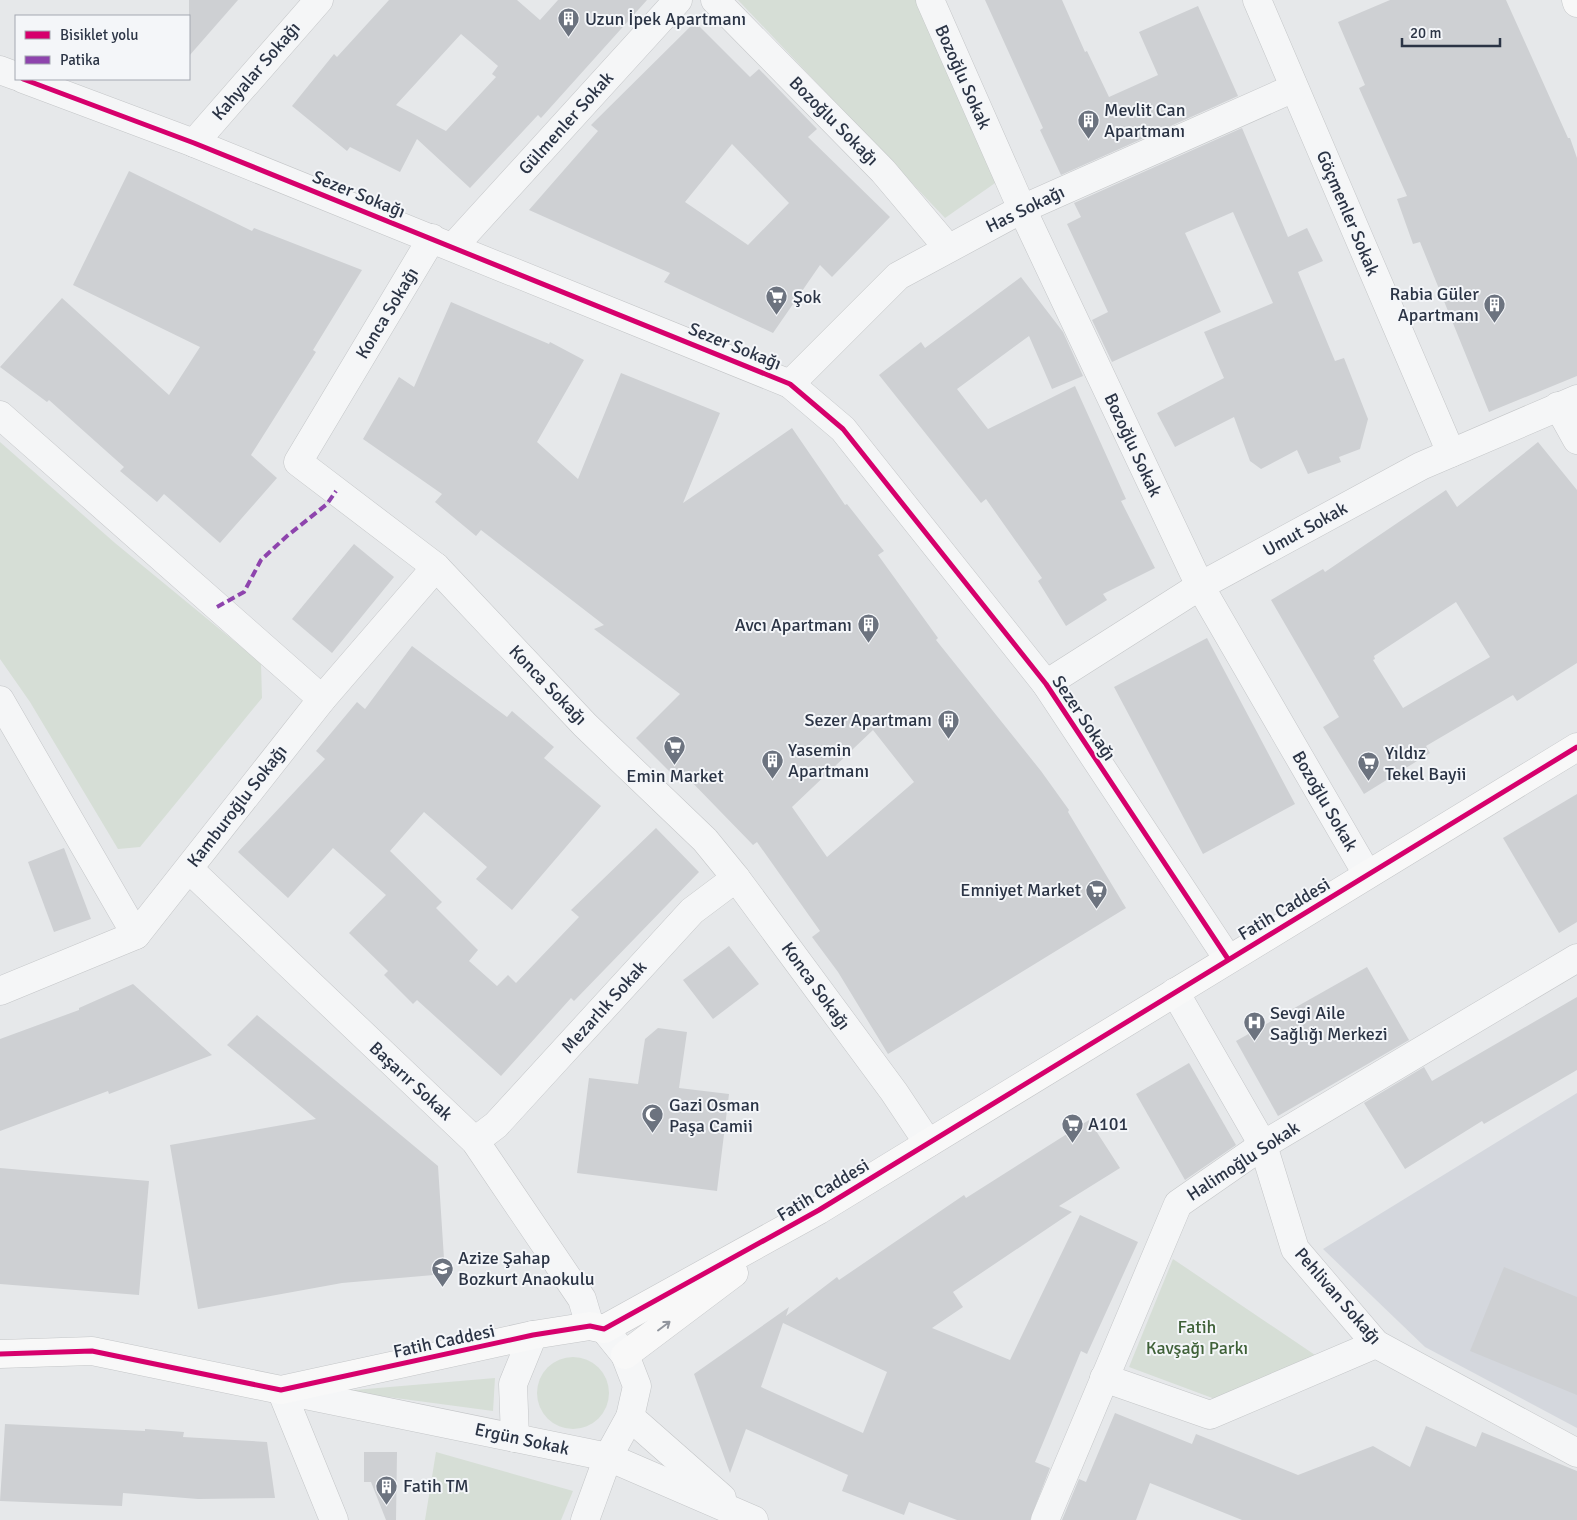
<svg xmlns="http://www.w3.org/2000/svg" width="1577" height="1520" viewBox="0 0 1577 1520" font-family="Signika,sans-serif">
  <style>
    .built { fill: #d4d7dd }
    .green { fill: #d6ded6 }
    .building { fill: #ced0d3; fill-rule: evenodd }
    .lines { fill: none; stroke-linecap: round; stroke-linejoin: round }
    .street-casing { stroke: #c4c6c8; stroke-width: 29 }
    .secondary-casing { stroke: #c4c6c8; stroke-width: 29 }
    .street { stroke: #f5f6f7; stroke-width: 28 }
    .secondary { stroke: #f8f8f8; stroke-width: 28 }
    .quiet { stroke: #8e44ad; stroke-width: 4; stroke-dasharray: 8 4; stroke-linecap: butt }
    .cycleway-casing { stroke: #f4f6f9; stroke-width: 8 }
    .cycleway { stroke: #d6006c; stroke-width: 5 }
    .oneway { stroke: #92969e }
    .labels { text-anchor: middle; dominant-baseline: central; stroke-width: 4; stroke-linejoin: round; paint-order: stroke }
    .poi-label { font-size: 18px; fill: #2b3445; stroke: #f4f6f9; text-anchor: start }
    .street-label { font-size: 18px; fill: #2b3445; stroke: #f4f6f9 }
    .park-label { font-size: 18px; fill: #3f6138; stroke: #f4f6f9 }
  </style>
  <rect width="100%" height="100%" fill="#e6e8ea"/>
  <!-- built -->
  <polygon class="built" points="1577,1093 1577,1428 1425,1347 1323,1249"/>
  <!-- green -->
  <g class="green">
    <polygon points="738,0 917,0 998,181 945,218"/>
    <polygon points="0,442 115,543 261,663 262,698 140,847 118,849 30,702 0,659"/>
    <polygon points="1173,1259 1315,1355 1215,1399 1129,1367"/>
    <circle cx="573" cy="1393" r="36"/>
    <polygon points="495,1378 493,1411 343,1391"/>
    <polygon points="436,1452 573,1491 561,1520 425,1520"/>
  </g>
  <!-- building -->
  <g class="building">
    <polygon points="189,0 238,0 189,56"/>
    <path d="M389,0H517L540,20L558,0H647L541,118L538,115L470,188L417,139L400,172L350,147L347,151L292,106L334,54L337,57ZM461,34L498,66L492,74L496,77L446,131L396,105Z"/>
    <polygon points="985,0 1062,0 1085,52 1087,51 1109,97 1158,75 1139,32 1198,6 1238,96 1061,175 1040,130 1043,128"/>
    <polygon points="1390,0 1506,0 1568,138 1570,138 1577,158 1577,376 1489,412 1420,242 1413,244 1397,199 1407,196 1359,88 1365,85 1338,22"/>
    <path d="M695,22L750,77L759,69L817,129L808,137L890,217L832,277L820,265L773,333L664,282L670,273L529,210L598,131L591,125ZM732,144L789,203L748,245L685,202Z"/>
    <polygon points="1242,128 1288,237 1307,228 1323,261 1298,272 1335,361 1344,358 1368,419 1360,449 1339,457 1341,462 1308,474 1297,450 1261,469 1250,461 1234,417 1175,447 1157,413 1224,378 1204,332 1273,303 1233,212 1185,233 1221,312 1112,362 1092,320 1108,312 1067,224 1081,217 1074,203"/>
    <polygon points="129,171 252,231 254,228 362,270 313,350 316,352 251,455 277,478 220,543 164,494 157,502 120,471 124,467 49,400 47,402 0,367 62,298 169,395 200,347 73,285"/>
    <polygon points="1021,277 1063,332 1083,376 1052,389 1029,336 957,389 988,429 1075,386 1126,499 1121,501 1155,568 1103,594 1107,600 1066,626 1038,581 1042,578 986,499 981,503 879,375 921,342 925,348"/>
    <path d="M451,302L549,344L550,342L584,360L537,442L578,479L621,373L720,413L683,503L792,428L845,505L847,504L884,551L878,555L938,638L936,640L1041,771L1069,810L1068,812L1126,908L888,1054L838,972L812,937L820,931L757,842L753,845L683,773L677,779L636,738L680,694L594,629L604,625L481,530L476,536L435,502L442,494L363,439L399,377L414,387ZM873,730L914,782L827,857L792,807Z"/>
    <path d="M1538,442L1577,490V663L1517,701L1513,695L1426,746L1430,753L1364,794L1323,727L1339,717L1271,600L1323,569L1325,572L1446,490L1457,507ZM1456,602L1490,657L1403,708L1373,660L1375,659L1374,656Z"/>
    <polygon points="354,544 394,577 332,653 292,619"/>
    <polygon points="1207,638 1295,804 1203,854 1114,687"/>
    <polygon points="412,646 507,717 512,711 554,747 544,758 601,806 512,910 476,879 487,867 424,812 390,851 442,902 436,908 478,950 469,961 497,986 508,975 516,983 579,917 571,910 656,828 699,872 574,1001 571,998 501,1076 417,1000 413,1004 384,975 388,971 349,933 386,895 333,848 288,898 238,852 325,759 316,751 357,702 365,709"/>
    <polygon points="1577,794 1577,922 1559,933 1503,838"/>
    <polygon points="64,848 91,919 54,932 28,862"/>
    <polygon points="729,946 759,984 713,1019 683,980"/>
    <polygon points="1367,967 1409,1040 1278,1116 1236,1041"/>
    <polygon points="133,984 212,1055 109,1094 108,1091 0,1131 0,1039 79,1010 79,1008"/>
    <polygon points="1577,997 1577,1070 1484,1124 1482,1121 1405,1169 1364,1103 1424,1067 1432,1081"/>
    <polygon points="257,1015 438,1166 445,1274 342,1283 198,1309 170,1145 316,1119 227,1045"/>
    <polygon points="658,1028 687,1032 679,1088 729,1094 717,1191 577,1173 589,1078 638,1084 645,1039"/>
    <polygon points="1189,1063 1236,1145 1185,1180 1136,1094"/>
    <path d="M1089,1120L1120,1168L1059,1206L1072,1212L953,1292L963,1307L932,1328L1010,1360L1080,1215L1138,1242L1087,1354L1081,1351L1035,1462L1050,1468L1030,1520H957L909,1502L904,1515L842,1491L848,1475L746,1429L730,1473L694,1374L789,1307L786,1316L837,1277L839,1280L964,1195L966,1198ZM783,1323L887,1372L863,1433L761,1387Z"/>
    <polygon points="0,1168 149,1181 139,1295 0,1284"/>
    <polygon points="1504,1267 1577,1297 1577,1395 1470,1351"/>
    <polygon points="1115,1413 1192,1444 1196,1434 1298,1475 1373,1446 1410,1467 1426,1426 1476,1447 1482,1432 1577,1471 1577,1520 1242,1520 1150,1483 1136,1520 1062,1520 1079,1479 1086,1482"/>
    <polygon points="5,1424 145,1431 145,1429 184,1432 183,1437 267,1442 275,1498 198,1499 123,1493 122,1506 0,1501"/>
    <polygon points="364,1452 397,1452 396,1520 386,1520 371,1482 364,1482"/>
  </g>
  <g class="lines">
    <defs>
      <g id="street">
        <polyline points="715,0 883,171 948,248"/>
        <polyline points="930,0 1022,209 1200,586 1367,874"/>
        <polyline points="1257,0 1451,453"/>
        <polyline points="0,70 16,76"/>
        <polyline points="23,79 194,143 790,384 843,429 1046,684 1228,959"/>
        <polyline points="194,143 319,0"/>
        <polyline points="432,238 298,462 436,567 585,725 705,840 736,878 894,1092 928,1143"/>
        <polyline points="454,246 678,0"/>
        <polyline points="790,384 898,276 1022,209 1294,88"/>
        <polyline points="1558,406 1577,440"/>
        <polyline points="0,415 322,699"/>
        <polyline points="1046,684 1200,586 1421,466 1577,399"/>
        <polyline points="0,700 136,935"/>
        <polyline points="189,869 475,1141 582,1299 590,1326"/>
        <polyline points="0,991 136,935 322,699 436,567"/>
        <polyline points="1175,992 1263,1145 1295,1249 1376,1344 1577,1453"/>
        <polyline points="475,1141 496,1125 692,911 736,878"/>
        <polyline points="1104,1378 1210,1415 1376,1344"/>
        <polyline points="281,1390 608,1457 754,1520"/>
        <polyline points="281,1390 334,1520"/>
        <polyline points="630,1417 722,1498"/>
        <polyline points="515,1438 513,1384 533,1335"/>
        <polyline points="585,1520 608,1457 630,1417 637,1386 625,1355 604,1329"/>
        <polyline points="1045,1520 1178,1204 1263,1145 1577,958"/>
      </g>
      <g id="secondary">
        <polyline points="1576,0 1577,3"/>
        <polyline points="0,1354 92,1351 281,1390 533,1335 590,1326 604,1329 819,1210 1577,747"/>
        <polyline points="625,1355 734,1273"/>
      </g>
    </defs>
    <!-- street casing -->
    <use href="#street" class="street-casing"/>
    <!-- secondary casing -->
    <use href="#secondary" class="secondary-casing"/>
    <!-- street -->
    <use href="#street" class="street"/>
    <!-- secondary -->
    <use href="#secondary" class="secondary"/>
    <!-- quiet -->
    <polyline class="quiet" points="217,607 244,592 261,560 287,536 327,504 336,491"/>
    <defs>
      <g id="cycleway">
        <polyline points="23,79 194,143 790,384 843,429 1046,684 1228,959"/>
        <polyline points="0,1354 92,1351 281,1390 533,1335 590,1326 604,1329 819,1210 1577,747"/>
      </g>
    </defs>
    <!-- cycleway casing -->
    <use href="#cycleway" class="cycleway-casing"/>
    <!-- cycleway -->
    <use href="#cycleway" class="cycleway"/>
  </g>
  <!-- one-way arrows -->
  <defs><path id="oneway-shaft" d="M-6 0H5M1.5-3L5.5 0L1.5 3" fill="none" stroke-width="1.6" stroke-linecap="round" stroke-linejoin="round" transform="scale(1.25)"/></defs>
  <use class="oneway" href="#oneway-shaft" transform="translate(664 1326) rotate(-37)"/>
  <!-- icons -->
  <defs>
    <symbol id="building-pin" viewBox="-11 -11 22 30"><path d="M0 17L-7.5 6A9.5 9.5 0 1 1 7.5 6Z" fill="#6c737f" stroke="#f4f6f9"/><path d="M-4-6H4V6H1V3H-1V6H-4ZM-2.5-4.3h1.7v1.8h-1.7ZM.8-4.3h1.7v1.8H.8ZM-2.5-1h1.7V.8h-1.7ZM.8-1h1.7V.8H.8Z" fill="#fff"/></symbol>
    <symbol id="supermarket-pin" viewBox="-11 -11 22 30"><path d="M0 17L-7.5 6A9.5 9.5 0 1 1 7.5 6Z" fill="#6c737f" stroke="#f4f6f9"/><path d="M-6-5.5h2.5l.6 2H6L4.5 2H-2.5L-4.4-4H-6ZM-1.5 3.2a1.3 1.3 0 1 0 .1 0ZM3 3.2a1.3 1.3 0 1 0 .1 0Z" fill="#fff"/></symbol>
    <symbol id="hospital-pin" viewBox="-11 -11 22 30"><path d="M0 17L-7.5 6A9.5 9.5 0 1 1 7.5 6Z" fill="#6c737f" stroke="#f4f6f9"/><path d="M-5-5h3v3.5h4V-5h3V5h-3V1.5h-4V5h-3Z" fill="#fff"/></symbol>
    <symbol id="mosque-pin" viewBox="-11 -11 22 30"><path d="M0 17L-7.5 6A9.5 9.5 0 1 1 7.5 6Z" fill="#6c737f" stroke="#f4f6f9"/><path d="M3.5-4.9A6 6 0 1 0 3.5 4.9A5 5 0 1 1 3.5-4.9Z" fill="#fff"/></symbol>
    <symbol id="school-pin" viewBox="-11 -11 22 30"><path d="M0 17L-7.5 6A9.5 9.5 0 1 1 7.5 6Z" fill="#6c737f" stroke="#f4f6f9"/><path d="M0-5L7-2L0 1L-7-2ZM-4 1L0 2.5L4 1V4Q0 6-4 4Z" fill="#fff"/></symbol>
  </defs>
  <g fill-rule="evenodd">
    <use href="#building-pin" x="556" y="6" width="25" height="34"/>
    <use href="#building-pin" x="1076" y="108" width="25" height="34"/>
    <use href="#supermarket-pin" x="764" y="284" width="25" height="34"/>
    <use href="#building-pin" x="1482" y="292" width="25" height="34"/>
    <use href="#building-pin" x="856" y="612" width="25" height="34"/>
    <use href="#building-pin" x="936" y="708" width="25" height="34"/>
    <use href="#supermarket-pin" x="662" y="734" width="25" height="34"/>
    <use href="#building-pin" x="760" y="748" width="25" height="34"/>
    <use href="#supermarket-pin" x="1356" y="750" width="25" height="34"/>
    <use href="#supermarket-pin" x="1084" y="878" width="25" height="34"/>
    <use href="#hospital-pin" x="1242" y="1010" width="25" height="34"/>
    <use href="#mosque-pin" x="640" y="1102" width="25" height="34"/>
    <use href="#supermarket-pin" x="1060" y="1112" width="25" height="34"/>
    <use href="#school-pin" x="430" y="1256" width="25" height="34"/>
    <use href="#building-pin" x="374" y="1474" width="25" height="34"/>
  </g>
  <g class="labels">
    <!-- poi labels -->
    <g class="poi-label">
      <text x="585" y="19">Uzun İpek Apartmanı</text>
      <text x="1104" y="110">Mevlit Can<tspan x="1104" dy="21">Apartmanı</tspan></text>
      <text x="1479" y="294" text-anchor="end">Rabia Güler<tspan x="1479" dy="21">Apartmanı</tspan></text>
      <text x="793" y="297">Şok</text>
      <text x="852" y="625" text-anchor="end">Avcı Apartmanı</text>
      <text x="932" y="720" text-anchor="end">Sezer Apartmanı</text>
      <text x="788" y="750">Yasemin<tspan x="788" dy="21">Apartmanı</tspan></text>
      <text x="1385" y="753">Yıldız<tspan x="1385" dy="21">Tekel Bayii</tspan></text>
      <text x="675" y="776" text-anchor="middle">Emin Market</text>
      <text x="1081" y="890" text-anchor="end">Emniyet Market</text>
      <text x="1270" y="1013">Sevgi Aile<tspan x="1270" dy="21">Sağlığı Merkezi</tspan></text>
      <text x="669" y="1105">Gazi Osman<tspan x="669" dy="21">Paşa Camii</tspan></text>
      <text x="1088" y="1124">A101</text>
      <text x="458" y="1258">Azize Şahap<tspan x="458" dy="21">Bozkurt Anaokulu</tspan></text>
      <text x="403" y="1486">Fatih TM</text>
    </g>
    <!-- street labels -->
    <g class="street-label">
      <text transform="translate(256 71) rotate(-49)">Kahyalar Sokağı</text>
      <text transform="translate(963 77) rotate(66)">Bozoğlu Sokak</text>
      <text transform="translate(834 121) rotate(45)">Bozoğlu Sokağı</text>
      <text transform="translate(566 123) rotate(-48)">Gülmenler Sokak</text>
      <text transform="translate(359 194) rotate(22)">Sezer Sokağı</text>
      <text transform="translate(1025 209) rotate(-26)">Has Sokağı</text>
      <text transform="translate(1348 213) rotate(67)">Göçmenler Sokak</text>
      <text transform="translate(387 313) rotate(-59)">Konca Sokağı</text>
      <text transform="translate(735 346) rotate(22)">Sezer Sokağı</text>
      <text transform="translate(1133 445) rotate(65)">Bozoğlu Sokak</text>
      <text transform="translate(1305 529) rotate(-29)">Umut Sokak</text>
      <text transform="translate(548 685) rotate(46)">Konca Sokağı</text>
      <text transform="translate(1084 718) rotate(56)">Sezer Sokağı</text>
      <text transform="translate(1325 801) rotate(60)">Bozoğlu Sokak</text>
      <text transform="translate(237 806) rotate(-52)">Kamburoğlu Sokağı</text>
      <text transform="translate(1284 909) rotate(-31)">Fatih Caddesi</text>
      <text transform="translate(816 986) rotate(54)">Konca Sokağı</text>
      <text transform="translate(604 1007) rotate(-48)">Mezarlık Sokak</text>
      <text transform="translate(411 1081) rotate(43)">Başarır Sokak</text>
      <text transform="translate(1243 1161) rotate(-33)">Halimoğlu Sokak</text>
      <text transform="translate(823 1190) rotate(-31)">Fatih Caddesi</text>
      <text transform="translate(1338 1296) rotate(49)">Pehlivan Sokağı</text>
      <text transform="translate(444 1341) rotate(-12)">Fatih Caddesi</text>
      <text transform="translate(522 1439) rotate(12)">Ergün Sokak</text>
    </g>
    <!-- park labels -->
    <g class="park-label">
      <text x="1197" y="1327">Fatih<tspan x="1197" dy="21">Kavşağı Parkı</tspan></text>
    </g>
  </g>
  <!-- legend -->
  <rect x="15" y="15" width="175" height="65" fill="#f4f6f9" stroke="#a4a8b1"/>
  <rect x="25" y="31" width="25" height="8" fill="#d6006c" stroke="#a4a8b1"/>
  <text x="60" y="40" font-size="15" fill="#2b3445">Bisiklet yolu</text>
  <rect x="25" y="56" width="25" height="8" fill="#8e44ad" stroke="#a4a8b1"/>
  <text x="60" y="65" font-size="15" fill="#2b3445">Patika</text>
  <!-- scale -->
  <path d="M1402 38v8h98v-8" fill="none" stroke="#2b3445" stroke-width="2.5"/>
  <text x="1410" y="38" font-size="15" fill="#2b3445" stroke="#f4f6f9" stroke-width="4" paint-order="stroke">20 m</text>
</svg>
